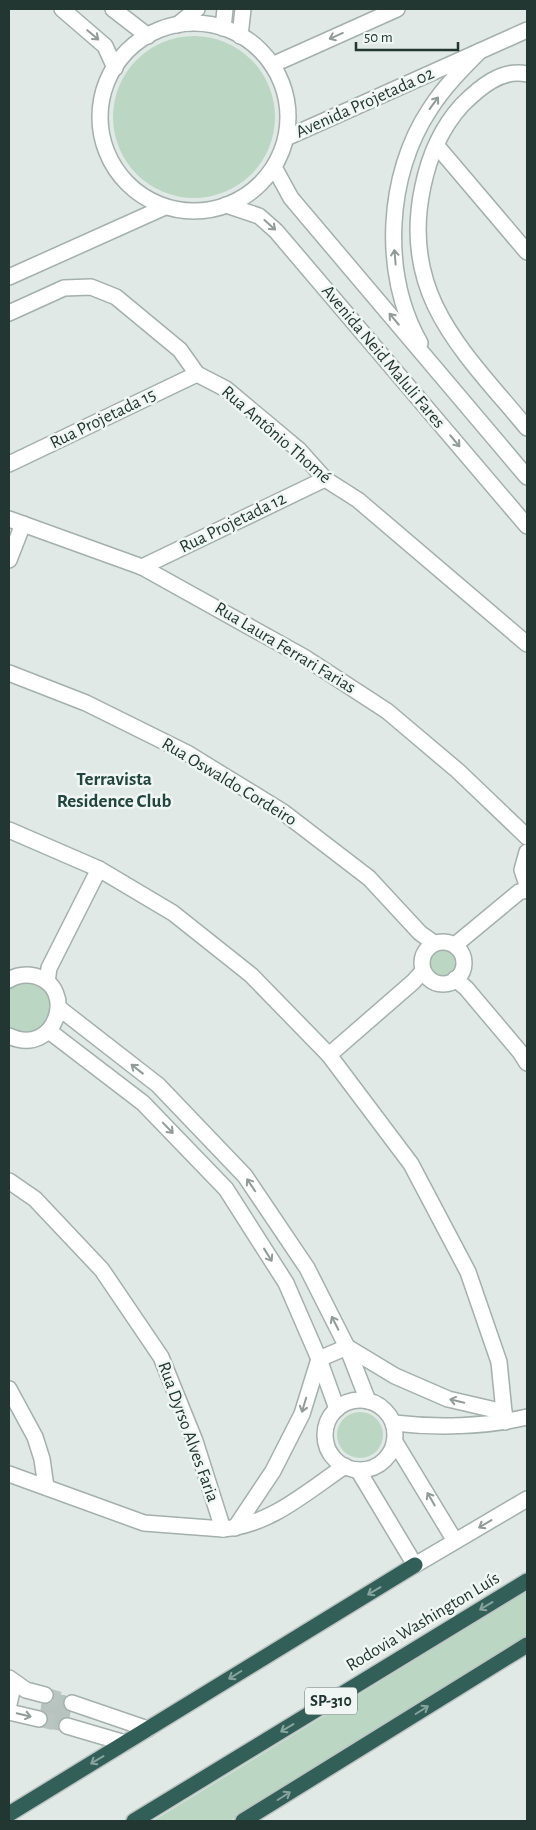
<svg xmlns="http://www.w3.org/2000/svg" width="536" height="1830" viewBox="0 0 536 1830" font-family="'Alegreya Sans',sans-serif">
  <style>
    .grass { fill: #bbd7c3 }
    .building { fill: #b6c3be; stroke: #b3c1bc }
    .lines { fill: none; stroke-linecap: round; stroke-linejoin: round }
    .minor-tunnel { stroke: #bac5c1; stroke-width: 15; stroke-dasharray: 15 8; stroke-linecap: butt }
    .minor-casing { stroke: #a4b0ac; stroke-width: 18 }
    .highway-casing { stroke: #bdc3c2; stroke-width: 18 }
    .minor { stroke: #fff; stroke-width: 15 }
    .highway { stroke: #325f57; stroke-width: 15 }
    .oneway { stroke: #919b98 }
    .oneway2 { stroke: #88a39d }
    .labels { text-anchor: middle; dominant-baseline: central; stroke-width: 5; stroke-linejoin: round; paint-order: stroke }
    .shield { fill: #f0f6f3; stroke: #60706c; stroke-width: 1 }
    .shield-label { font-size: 16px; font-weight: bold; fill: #233732 }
    .street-label { font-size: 18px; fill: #233732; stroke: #f0f6f3 }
    .neighbourhood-label { font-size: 19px; font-weight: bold; fill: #22463e; stroke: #f0f6f3 }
  </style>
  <rect width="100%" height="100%" fill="#e0e9e5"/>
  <!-- grass -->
  <g class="grass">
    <circle cx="194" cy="117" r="81"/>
    <circle cx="443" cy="963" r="13"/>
    <path d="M21,982C78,988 42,1052 9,1027V988Z"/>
    <circle cx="360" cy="1435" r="23"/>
    <polygon points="527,1591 527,1638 230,1821 153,1821"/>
  </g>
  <!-- building -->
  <polygon class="building" points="54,1694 66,1696 63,1705 70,1712 69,1717 60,1720 59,1730 44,1727 48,1717 41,1710 42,1704 52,1701"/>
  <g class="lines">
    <!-- minor-tunnel -->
    <g class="minor-tunnel">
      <polyline points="45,1695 72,1703"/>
      <polyline points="39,1719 67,1726"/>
    </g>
    <defs>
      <g id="minor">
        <polyline points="62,9 105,46 115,68"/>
        <polyline points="113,9 148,36"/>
        <circle cx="194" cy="117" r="94"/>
        <polyline points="177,25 197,9"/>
        <polyline points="223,28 225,9"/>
        <polyline points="240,36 243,9"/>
        <polyline points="272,65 397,9"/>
        <path d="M527,74C502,68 479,88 462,105C442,127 429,157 423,186C399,295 464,352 527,428"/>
        <polyline points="286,138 527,30"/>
        <polyline points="437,146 527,252"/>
        <polyline points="274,167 291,198 527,477"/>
        <polyline points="226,205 259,216 276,231 527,526"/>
        <polyline points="9,277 165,207"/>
        <polyline points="9,313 64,288 91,287 116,297 180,350 197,374 226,389 299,450 325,479 358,500 527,644"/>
        <path d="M420,343C381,274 386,175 430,109C444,87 462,69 480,51"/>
        <polyline points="9,464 197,374"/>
        <polyline points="9,519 142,567 304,657 387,711 458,771 527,837"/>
        <polyline points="9,560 23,524"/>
        <polyline points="142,567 325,479"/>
        <polyline points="9,673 86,703 187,753 283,812 369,878 420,933 434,943"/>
        <polyline points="9,830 99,869 173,913 251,975 329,1055 411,1164 468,1272 499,1362 505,1422"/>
        <polyline points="527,852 522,870 527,885"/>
        <circle cx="443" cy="963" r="21"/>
        <polyline points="455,945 519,892 527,890"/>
        <polyline points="455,979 466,988 520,1052 527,1063"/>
        <path d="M9,980C17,975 25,974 35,976C78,987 56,1058 9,1036"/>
        <polyline points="47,982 49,968 99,869"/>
        <polyline points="59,1008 158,1085 245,1176 307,1268 347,1347 368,1401"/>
        <polyline points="49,1031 143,1103 226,1189 286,1283 319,1359 337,1409"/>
        <polyline points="329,1055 413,982 423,971"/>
        <polyline points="9,1181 35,1199 102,1270 161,1357 195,1441 223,1529"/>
        <polyline points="9,1389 35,1437 42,1459 46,1487"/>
        <circle cx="360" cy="1435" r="35"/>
        <path d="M394,1423C436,1428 485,1427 527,1417"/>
        <polyline points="395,1442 455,1541"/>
        <polyline points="358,1470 415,1565 527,1499"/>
        <path d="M9,1474L144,1523L223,1529C271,1525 306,1492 345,1466"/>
        <polyline points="235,1528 273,1471 302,1414 319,1359 347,1347 395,1376 448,1399 504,1412"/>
        <polyline points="9,1678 26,1690 45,1695"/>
        <polyline points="72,1703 148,1729"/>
        <polyline points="9,1704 14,1683"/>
        <polyline points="9,1712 39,1719"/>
        <polyline points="67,1726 125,1743"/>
      </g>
      <g id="highway">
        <polyline points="9,1814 415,1565"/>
        <polyline points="134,1821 527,1581"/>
        <polyline points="243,1821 527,1645"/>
      </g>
    </defs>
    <!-- minor casing -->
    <use href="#minor" class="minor-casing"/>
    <!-- highway casing -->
    <use href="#highway" class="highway-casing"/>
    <!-- minor -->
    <use href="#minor" class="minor"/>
    <!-- highway -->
    <use href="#highway" class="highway"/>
  </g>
  <!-- one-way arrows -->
  <defs><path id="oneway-shaft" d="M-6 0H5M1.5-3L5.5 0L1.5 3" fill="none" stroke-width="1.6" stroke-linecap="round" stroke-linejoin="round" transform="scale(1.25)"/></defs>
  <g class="oneway">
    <use href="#oneway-shaft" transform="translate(93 35) rotate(40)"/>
    <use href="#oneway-shaft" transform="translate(336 36) rotate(156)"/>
    <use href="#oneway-shaft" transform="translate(434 103) rotate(-54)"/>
    <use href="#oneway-shaft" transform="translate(270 225) rotate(42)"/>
    <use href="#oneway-shaft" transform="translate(395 257) rotate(-95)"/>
    <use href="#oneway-shaft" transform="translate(394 319) rotate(-130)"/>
    <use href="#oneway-shaft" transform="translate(455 441) rotate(50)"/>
    <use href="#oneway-shaft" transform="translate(137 1069) rotate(-142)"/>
    <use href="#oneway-shaft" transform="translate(168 1128) rotate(46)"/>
    <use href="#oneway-shaft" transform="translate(251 1185) rotate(-124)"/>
    <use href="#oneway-shaft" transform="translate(268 1255) rotate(58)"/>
    <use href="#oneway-shaft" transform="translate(335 1323) rotate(-117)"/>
    <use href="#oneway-shaft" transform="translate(457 1401) rotate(-167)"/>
    <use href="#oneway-shaft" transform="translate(304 1405) rotate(107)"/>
    <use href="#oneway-shaft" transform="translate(431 1499) rotate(-120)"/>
    <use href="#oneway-shaft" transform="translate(485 1524) rotate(149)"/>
    <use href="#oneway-shaft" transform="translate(24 1715) rotate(13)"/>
  </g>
  <g class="oneway2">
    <use href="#oneway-shaft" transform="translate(374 1591) rotate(149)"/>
    <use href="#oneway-shaft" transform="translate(486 1606) rotate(149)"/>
    <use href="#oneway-shaft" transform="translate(235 1675) rotate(148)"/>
    <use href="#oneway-shaft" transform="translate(422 1710) rotate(-32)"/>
    <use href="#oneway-shaft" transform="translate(287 1728) rotate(149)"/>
    <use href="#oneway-shaft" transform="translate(97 1760) rotate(149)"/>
    <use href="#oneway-shaft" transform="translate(284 1796) rotate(-32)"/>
  </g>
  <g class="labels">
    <!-- shield labels -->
    <rect class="shield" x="305" y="1687.5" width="52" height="27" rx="4"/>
    <g class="shield-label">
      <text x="331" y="1701">SP-310</text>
    </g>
    <!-- street labels -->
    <g class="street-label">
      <text transform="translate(365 103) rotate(-24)">Avenida Projetada 02</text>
      <text transform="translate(383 357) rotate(50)">Avenida Neid Maluli Fares</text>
      <text transform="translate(103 419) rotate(-26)">Rua Projetada 15</text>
      <text transform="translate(276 435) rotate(41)">Rua Antônio Thomé</text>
      <text transform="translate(233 523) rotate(-26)">Rua Projetada 12</text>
      <text transform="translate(285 648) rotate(31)">Rua Laura Ferrari Farias</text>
      <text transform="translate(229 782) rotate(31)">Rua Oswaldo Cordeiro</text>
      <text transform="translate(188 1432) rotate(70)">Rua Dyrso Alves Faria</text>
      <text transform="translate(423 1622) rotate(-31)">Rodovia Washington Luís</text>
    </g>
    <!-- neighbourhood labels -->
    <g class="neighbourhood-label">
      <text x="114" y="779">Terravista<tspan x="114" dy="22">Residence Club</tspan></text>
    </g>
  </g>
  <!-- border -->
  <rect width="536" height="1830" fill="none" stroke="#233732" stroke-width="20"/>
  <!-- scale -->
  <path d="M356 42v8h102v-8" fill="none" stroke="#233732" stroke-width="2.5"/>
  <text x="364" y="42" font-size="15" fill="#233732" stroke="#f0f6f3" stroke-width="4" paint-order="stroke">50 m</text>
</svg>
